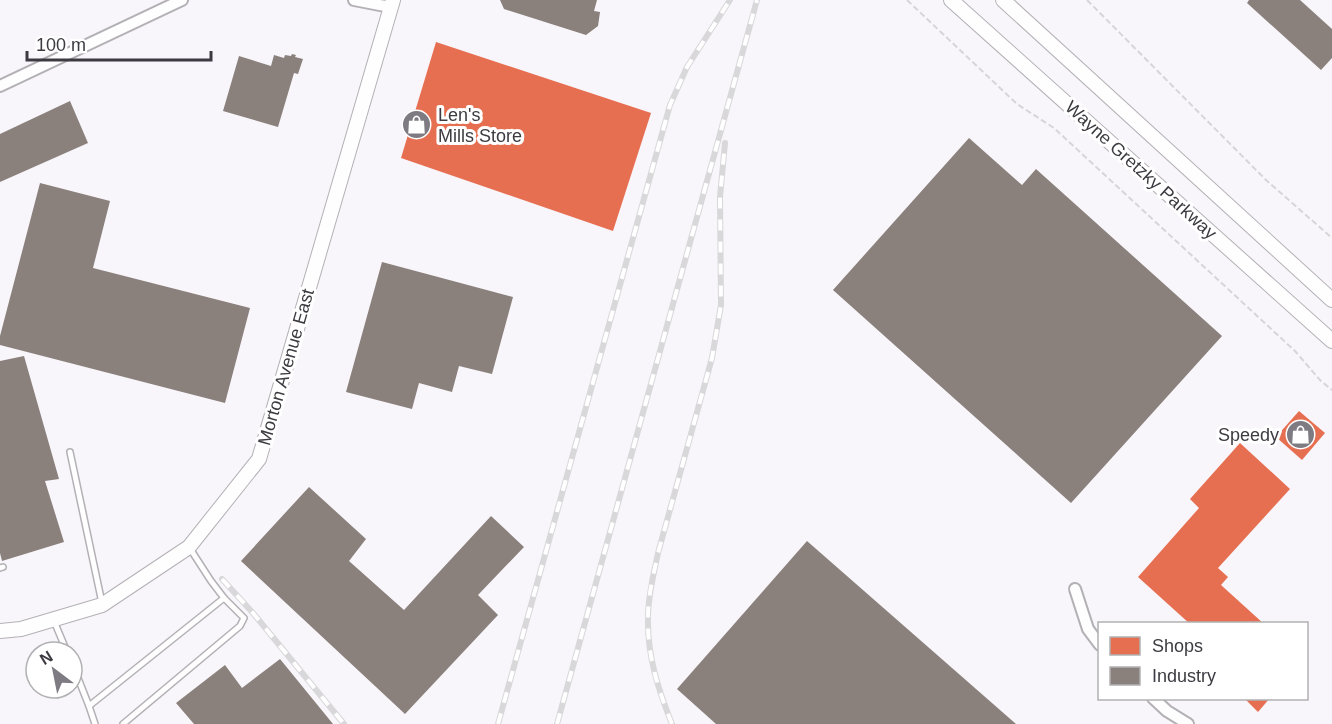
<svg xmlns="http://www.w3.org/2000/svg" width="1332" height="724" viewBox="0 0 1332 724" font-family="Arial,sans-serif">
  <style>
    .shops { fill: #e76f51 }
    .industry { fill: #8a817c }
    .lines { fill: none; stroke-linecap: round; stroke-linejoin: round }
    .lane-casing { stroke: #b4b1b6; stroke-width: 8 }
    .street-casing { stroke: #b4b1b6; stroke-width: 14 }
    .secondary-casing { stroke: #b4b1b6; stroke-width: 16 }
    .path { stroke: #d7d5d8; stroke-width: 2; stroke-dasharray: 6 3; stroke-linecap: butt }
    .lane { stroke: #fefefe; stroke-width: 5 }
    .street { stroke: #fefefe; stroke-width: 10 }
    .secondary { stroke: #fefefe; stroke-width: 14 }
    .rail-casing { stroke: #d8d7d9; stroke-width: 6 }
    .rail { stroke: #fff; stroke-width: 4; stroke-dasharray: 11; stroke-linecap: butt }
    .labels { text-anchor: middle; dominant-baseline: central; stroke-width: 6; stroke-linejoin: round; paint-order: stroke }
    .poi-label { font-size: 18px; fill: #3d3b41; stroke: #fff; text-anchor: start }
    .street-label { font-size: 18px; fill: #3d3b41; stroke: #fff }
  </style>
  <rect width="100%" height="100%" fill="#f8f5fb"/>
  <!-- shops -->
  <g class="shops">
    <polygon points="436,42 651,113 613,231 401,158"/>
    <polygon points="1299,411 1325,433 1302,460 1276,437"/>
    <polygon points="1240,443 1290,489 1218,568 1228,577 1221,585 1264,624 1190,624 1138,577 1199,508 1190,499"/>
    <polygon points="1244,698 1270,698 1258,712"/>
  </g>
  <!-- industry -->
  <g class="industry">
    <polygon points="500,0 597,0 594,11 600,12 598,26 586,35 504,9"/>
    <polygon points="1249,0 1300,0 1332,29 1332,58 1321,70 1247,3"/>
    <polygon points="292,54 296,55 295,57 303,59 298,74 294,73 278,127 223,111 239,56 271,66 274,55 284,58 285,55 291,56"/>
    <polygon points="70,101 88,143 0,182 0,134"/>
    <polygon points="969,138 1022,185 1036,169 1222,336 1071,503 833,290"/>
    <polygon points="40,183 110,201 93,268 250,308 225,403 0,345 0,336"/>
    <polygon points="382,262 513,297 492,374 459,366 452,392 419,383 412,409 346,392"/>
    <polygon points="24,356 59,479 45,481 64,542 2,561 0,553 0,361"/>
    <polygon points="309,487 366,539 349,561 404,610 491,516 524,547 478,595 498,615 405,714 241,561"/>
    <polygon points="807,541 1016,724 716,724 677,689"/>
    <polygon points="280,659 333,724 194,724 176,703 225,665 242,688"/>
  </g>
  <g class="lines">
    <defs>
      <g id="lane">
        <polyline points="70,452 102,603"/>
        <polyline points="0,568 3,567"/>
        <polyline points="54,621 67,652"/>
        <polyline points="72,663 89,706 224,598 211,581 189,547"/>
        <polyline points="89,706 95,724"/>
        <polyline points="123,724 240,626 244,618 224,598"/>
      </g>
      <g id="street">
        <polyline points="354,0 390,7"/>
        <polyline points="0,86 182,0"/>
        <polyline points="1075,589 1088,629 1100,645"/>
        <polyline points="1153,698 1167,711 1188,724"/>
      </g>
      <g id="secondary">
        <polyline points="951,0 1332,341"/>
        <polyline points="1003,0 1332,300"/>
        <polyline points="0,631 21,629 102,605 189,547 259,459 393,0"/>
      </g>
    </defs>
    <!-- lane casing -->
    <use href="#lane" class="lane-casing"/>
    <!-- street casing -->
    <use href="#street" class="street-casing"/>
    <!-- secondary casing -->
    <use href="#secondary" class="secondary-casing"/>
    <!-- path -->
    <g class="path">
      <polyline points="907,0 1017,104 1054,128 1295,351 1320,380 1332,390"/>
      <polyline points="1087,0 1266,180 1332,238"/>
    </g>
    <!-- lane -->
    <use href="#lane" class="lane"/>
    <!-- street -->
    <use href="#street" class="street"/>
    <!-- secondary -->
    <use href="#secondary" class="secondary"/>
    <defs>
      <g id="rail">
        <polyline points="222,579 253,613 344,724"/>
        <polyline points="498,724 670,105 687,67 730,0"/>
        <polyline points="557,724 757,0"/>
        <path d="M672,724C658,689 647,655 648,617C648,595 654,573 658,553L712,358L721,305L720,197L725,143"/>
      </g>
    </defs>
    <!-- rail casing -->
    <use href="#rail" class="rail-casing"/>
    <!-- rail -->
    <use href="#rail" class="rail"/>
  </g>
  <!-- icons -->
  <defs>
    <symbol id="shop-disc" viewBox="-11 -11 22 22"><circle r="9.5" fill="#7e7c82" stroke="#fff"/><path d="M-5-2.5h2.3a2.7 3.5 0 0 1 5.4 0H5L5.5 6h-11ZM-1.5-2.5h3a1.5 2.3 0 0 0-3 0Z" fill="#fff"/></symbol>
  </defs>
  <g fill-rule="evenodd">
    <use href="#shop-disc" x="400" y="108" width="33" height="33"/>
    <use href="#shop-disc" x="1284" y="418" width="33" height="33"/>
  </g>
  <g class="labels">
    <!-- poi labels -->
    <g class="poi-label">
      <text x="438" y="115">Len's<tspan x="438" dy="21">Mills Store</tspan></text>
      <text x="1279" y="435" text-anchor="end">Speedy</text>
    </g>
    <!-- street labels -->
    <g class="street-label">
      <text transform="translate(1141 170) rotate(42)">Wayne Gretzky Parkway</text>
      <text transform="translate(286 367) rotate(-74)">Morton Avenue East</text>
    </g>
  </g>
  <!-- legend -->
  <rect x="1098" y="622" width="210" height="78" fill="#ffffff" stroke="#b1b1b3" stroke-width="1.5"/>
  <rect x="1110" y="637" width="30" height="18" fill="#e76f51" stroke="#b1b1b3" stroke-width="1.5"/>
  <text x="1152" y="652" font-size="18" fill="#3d3b41">Shops</text>
  <rect x="1110" y="667" width="30" height="18" fill="#8a817c" stroke="#b1b1b3" stroke-width="1.5"/>
  <text x="1152" y="682" font-size="18" fill="#3d3b41">Industry</text>
  <!-- north arrow -->
  <g transform="translate(54 670) rotate(328)"><circle r="28" fill="#ffffff" stroke="#b1b1b3" stroke-width="1.5"/>
  <path d="M0-4.5L10 22L0 15L-10 22Z" fill="#7e7c82"/>
  <text y="-9" font-size="16" font-weight="bold" text-anchor="middle" fill="#3d3b41">N</text>
  </g>
  <!-- scale -->
  <path d="M27 51v9h184v-9" fill="none" stroke="#3d3b41" stroke-width="3"/>
  <text x="36" y="51" font-size="18" fill="#3d3b41" stroke="#ffffff" stroke-width="4.5" paint-order="stroke">100 m</text>
</svg>
